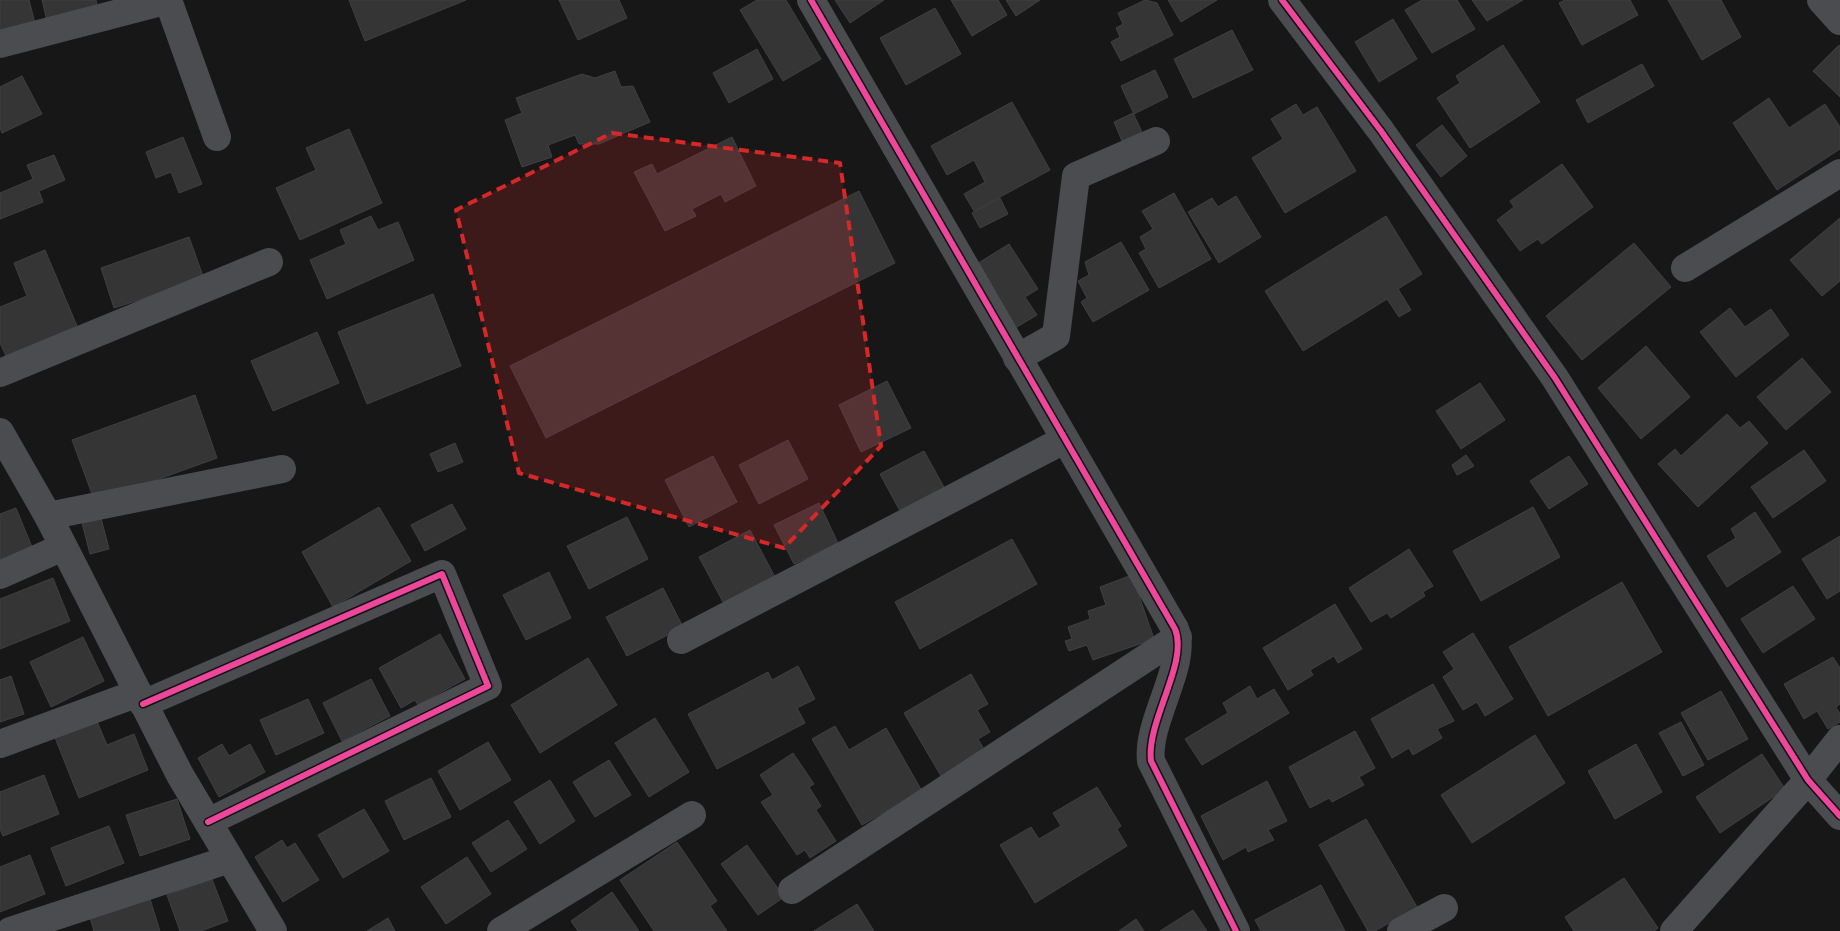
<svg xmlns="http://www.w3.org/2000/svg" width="1840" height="931" viewBox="0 0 1840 931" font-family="'PT Sans Narrow',sans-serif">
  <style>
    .building { fill: #353536; stroke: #3f4043 }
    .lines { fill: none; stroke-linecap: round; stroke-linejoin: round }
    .minor { stroke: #4b4c50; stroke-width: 28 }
    .cycleway-casing { stroke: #111113; stroke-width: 9 }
    .cycleway { stroke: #ed469a; stroke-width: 6 }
    .marked { fill: #d62828; fill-opacity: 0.2; stroke: #d62828; stroke-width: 4; stroke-dasharray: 10 6; stroke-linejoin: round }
  </style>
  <rect width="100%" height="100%" fill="#171717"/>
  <!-- building -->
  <g class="building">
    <polygon points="0,0 29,0 36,27 0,36"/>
    <polygon points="42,0 96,0 98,10 47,21"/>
    <polygon points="349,0 466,0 365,41"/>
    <polygon points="559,0 619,0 627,18 578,40"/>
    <polygon points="757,0 786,0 821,59 783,81 740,10"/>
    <polygon points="835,0 884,0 850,23"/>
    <polygon points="951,0 998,0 1007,15 972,36"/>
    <polygon points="1006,0 1040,0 1016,16"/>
    <polygon points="1145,0 1157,3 1173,35 1121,61 1111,42 1120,37 1116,28 1123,24 1118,13"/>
    <polygon points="1168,0 1217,0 1181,22"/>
    <polygon points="1422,0 1457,0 1475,29 1432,53 1405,10"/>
    <polygon points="1472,0 1523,0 1487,21"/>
    <polygon points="1565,0 1630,0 1638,15 1582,45 1559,3"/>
    <polygon points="1668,0 1721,0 1741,37 1702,60"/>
    <polygon points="935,8 961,54 906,85 880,38"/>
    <polygon points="1393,19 1417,59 1379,82 1355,42"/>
    <polygon points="1232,30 1253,70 1193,98 1174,59"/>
    <polygon points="1503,45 1540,102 1470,148 1437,98 1460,83 1456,76"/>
    <polygon points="1839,45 1840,47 1840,97 1813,71"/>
    <polygon points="757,49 773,79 729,103 713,73"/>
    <polygon points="1642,64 1654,86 1588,123 1576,100"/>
    <polygon points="1155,70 1168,97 1134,114 1121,86"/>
    <polygon points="615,71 621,87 633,86 650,122 599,144 579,144 575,135 548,145 552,157 522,167 505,120 522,113 516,98 582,74 595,78"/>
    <polygon points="22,76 42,114 2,133 0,128 0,87"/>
    <polygon points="1769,98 1789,128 1825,104 1840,127 1840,149 1777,190 1733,123"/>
    <polygon points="1012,102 1050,170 974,211 964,194 985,182 974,160 947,175 931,146"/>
    <polygon points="1296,104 1303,115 1317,107 1356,171 1285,213 1252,158 1283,139 1271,119"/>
    <polygon points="1133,113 1142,132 1122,141 1114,122"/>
    <polygon points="1442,125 1467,156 1441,177 1416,145"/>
    <polygon points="349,129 382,203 300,240 276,188 316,170 306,148"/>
    <polygon points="183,137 202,184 179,193 171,172 156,178 146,152"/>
    <polygon points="732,137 756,186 725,202 721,194 692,209 696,216 665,231 634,172 652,164 657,174"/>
    <polygon points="54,155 65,180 39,191 43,202 0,219 0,193 33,179 27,165"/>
    <polygon points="1562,164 1593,207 1542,244 1538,239 1520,251 1497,220 1514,207 1510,201"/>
    <polygon points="859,191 895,263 546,438 510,366"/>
    <polygon points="1174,193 1211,259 1159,288 1139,253 1146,249 1140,237 1153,229 1142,211"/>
    <polygon points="1236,196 1261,237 1219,263 1188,212 1212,198 1218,207"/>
    <polygon points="1000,198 1008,214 980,228 972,213"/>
    <polygon points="371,216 378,230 398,222 414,260 327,299 310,260 346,244 340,230"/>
    <polygon points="1386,216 1422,274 1398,289 1411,310 1399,317 1387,299 1303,351 1265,291"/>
    <polygon points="1840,218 1840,281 1822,296 1790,260"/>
    <polygon points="189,237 204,279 114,308 101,268"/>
    <polygon points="1121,242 1149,290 1093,322 1081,302 1087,298 1078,281 1089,275 1085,262"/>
    <polygon points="1634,243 1671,287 1582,360 1546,316"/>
    <polygon points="1009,244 1038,289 1025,297 1037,315 1012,330 972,267"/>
    <polygon points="45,250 77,326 6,356 0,343 0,307 27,296 14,263"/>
    <polygon points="433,294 461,366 367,404 338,332"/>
    <polygon points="1730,308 1745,327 1771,309 1789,335 1736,377 1700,332"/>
    <polygon points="317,332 339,383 273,411 251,361"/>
    <polygon points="1646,346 1690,397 1641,439 1598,388"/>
    <polygon points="1802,358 1831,392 1786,430 1757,397"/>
    <polygon points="887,381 911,428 861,452 839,405"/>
    <polygon points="1480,383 1505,420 1461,449 1436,411"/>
    <polygon points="195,395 217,458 95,502 72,440"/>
    <polygon points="1727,414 1740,428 1749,421 1768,443 1698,507 1658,464 1675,449 1681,456"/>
    <polygon points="788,440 808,479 759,504 739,465"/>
    <polygon points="455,443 463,462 438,472 430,454"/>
    <polygon points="1804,450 1826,481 1773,518 1751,487"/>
    <polygon points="924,451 945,489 901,513 880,474"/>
    <polygon points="1466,455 1474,466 1457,475 1452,465"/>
    <polygon points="713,456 737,502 689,527 665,480"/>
    <polygon points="1569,456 1588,484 1549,509 1530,481"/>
    <polygon points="819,503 838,543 794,564 774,525"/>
    <polygon points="452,504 466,529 425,551 411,525"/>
    <polygon points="379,507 411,561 333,607 302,552"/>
    <polygon points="1533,507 1560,557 1481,601 1453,551"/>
    <polygon points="16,508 32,547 0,560 0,514"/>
    <polygon points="1755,512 1781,552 1727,587 1707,556 1736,538 1731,529"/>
    <polygon points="627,517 648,559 589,589 567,546"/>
    <polygon points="101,518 109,549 90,554 82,523"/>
    <polygon points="750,530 775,577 723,602 699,557"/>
    <polygon points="1840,536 1840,591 1827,599 1802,559"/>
    <polygon points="1012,539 1037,584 920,649 895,602"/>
    <polygon points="1409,549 1433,586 1423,592 1425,596 1391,618 1387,613 1371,622 1349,588"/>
    <polygon points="549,572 571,618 526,640 503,595"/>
    <polygon points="1132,575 1154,639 1093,660 1087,645 1069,651 1065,641 1072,639 1068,627 1090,619 1088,611 1106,605 1100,587"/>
    <polygon points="53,578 70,621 0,649 0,599"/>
    <polygon points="1622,582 1662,652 1548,716 1509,647"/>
    <polygon points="1793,586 1815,619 1763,653 1741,619"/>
    <polygon points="663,588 683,627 627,656 606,617"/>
    <polygon points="1335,604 1362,649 1338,663 1334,656 1310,670 1313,675 1288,690 1263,648"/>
    <polygon points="1473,633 1513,699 1485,716 1477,702 1463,710 1443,677 1454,669 1443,652"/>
    <polygon points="440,634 465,679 418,705 415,700 401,708 379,668"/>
    <polygon points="83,637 104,681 51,707 30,662"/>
    <polygon points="1833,657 1840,668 1840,704 1836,707 1840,714 1840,722 1828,729 1817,711 1804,719 1784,684"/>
    <polygon points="588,658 617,705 540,753 511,705"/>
    <polygon points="798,666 815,699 797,708 805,723 717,769 688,714 768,672 772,680"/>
    <polygon points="971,674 988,704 977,710 990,732 978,739 985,751 941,776 904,713"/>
    <polygon points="11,676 24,714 0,722 0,680"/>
    <polygon points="371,679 390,716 342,741 323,703"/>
    <polygon points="1433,684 1454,721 1437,729 1442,738 1413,755 1409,748 1392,758 1371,719"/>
    <polygon points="1250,686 1257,699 1274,689 1289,713 1202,765 1185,739 1228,713 1223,703"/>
    <polygon points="1721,691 1748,739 1708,760 1681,713"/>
    <polygon points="308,699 324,733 276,755 260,720"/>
    <polygon points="655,718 689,772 649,797 615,743"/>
    <polygon points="96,719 107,745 134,734 148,770 79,798 54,735"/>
    <polygon points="1681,722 1704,765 1683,776 1659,733"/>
    <polygon points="835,726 849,750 886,728 922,791 862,825 812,739"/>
    <polygon points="1355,731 1375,768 1359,777 1364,785 1332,802 1329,798 1310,808 1289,767"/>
    <polygon points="1535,735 1565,783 1472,843 1441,795"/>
    <polygon points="488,742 511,780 460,810 438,771"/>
    <polygon points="222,744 229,756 250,744 265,772 219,797 198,758"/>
    <polygon points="1636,744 1662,792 1615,819 1588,771"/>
    <polygon points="793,753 814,784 809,787 821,806 816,810 836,841 810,858 805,850 797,855 761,802 773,795 760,775"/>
    <polygon points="1762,754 1785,789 1720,833 1696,797"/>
    <polygon points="609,760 631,795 595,817 573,782"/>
    <polygon points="44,775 59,814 3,836 0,829 0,792"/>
    <polygon points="431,778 451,817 404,840 385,801"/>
    <polygon points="550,780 575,821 540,844 514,802"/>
    <polygon points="1267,781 1287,821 1268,830 1274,840 1248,852 1246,847 1223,860 1201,816"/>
    <polygon points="1097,787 1121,826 1117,829 1127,846 1035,903 1000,845 1031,827 1039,839 1061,826 1053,813"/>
    <polygon points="177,799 190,839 140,856 126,815"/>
    <polygon points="364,809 389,851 343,878 318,835"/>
    <polygon points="1366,819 1417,907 1375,931 1368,931 1319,845"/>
    <polygon points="508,820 527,849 491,872 472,843"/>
    <polygon points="109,826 124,863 66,886 51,848"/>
    <polygon points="282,840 287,848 295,843 319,880 283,902 255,857"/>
    <polygon points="677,842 717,901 710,906 727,931 654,931 620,880"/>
    <polygon points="747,845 784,897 758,915 721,864"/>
    <polygon points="30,855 45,894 0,912 0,867"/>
    <polygon points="467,857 491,894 446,924 421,887"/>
    <polygon points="1624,878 1658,928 1654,931 1574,931 1565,917"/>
    <polygon points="212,879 228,921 201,931 180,931 167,895"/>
    <polygon points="1321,885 1345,931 1261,931 1255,920"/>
    <polygon points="612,892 639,931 578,931 571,921"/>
    <polygon points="150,899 160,931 94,931 90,918"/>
    <polygon points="857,904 874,931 814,931"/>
    <polygon points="1193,910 1207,931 1160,931"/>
    <polygon points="388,918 395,931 367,931"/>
    <polygon points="1136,919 1144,931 1119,931"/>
  </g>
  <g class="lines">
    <!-- minor -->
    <g class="minor">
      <polyline points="168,0 217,137"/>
      <path d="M811,0L1175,629C1189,663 1146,721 1151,761L1236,931"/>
      <polyline points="1282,0 1381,131 1555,378 1808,780 1840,816"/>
      <polyline points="1821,0 1840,21"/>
      <polyline points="0,44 169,0"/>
      <polyline points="1685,268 1840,173"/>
      <polyline points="1017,358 1056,336 1076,176 1156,141"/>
      <polyline points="0,373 269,262"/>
      <polyline points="0,432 48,516 180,775 273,931"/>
      <polyline points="48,516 282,469"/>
      <polyline points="0,575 63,547"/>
      <polyline points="681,640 1064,440"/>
      <polyline points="143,704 442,574 488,686 208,822"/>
      <polyline points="0,744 138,693"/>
      <polyline points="792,890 1178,637"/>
      <polyline points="10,931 230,859"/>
      <polyline points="501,931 692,815"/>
      <polyline points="1401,931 1444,908"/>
      <polyline points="1674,931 1808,780 1840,739"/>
    </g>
    <defs>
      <g id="cycleway">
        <path d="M811,0L1175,629C1189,663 1146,721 1151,761L1236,931"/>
        <polyline points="1282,0 1381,131 1555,378 1808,780 1840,816"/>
        <polyline points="143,704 442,574 488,686 208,822"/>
      </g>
    </defs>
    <!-- cycleway casing -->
    <use href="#cycleway" class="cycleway-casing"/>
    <!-- cycleway -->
    <use href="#cycleway" class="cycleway"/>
  </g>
  <!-- marked area -->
  <path class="marked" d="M612,133L840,163L881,446L784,548L519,473L456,210Z"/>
</svg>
